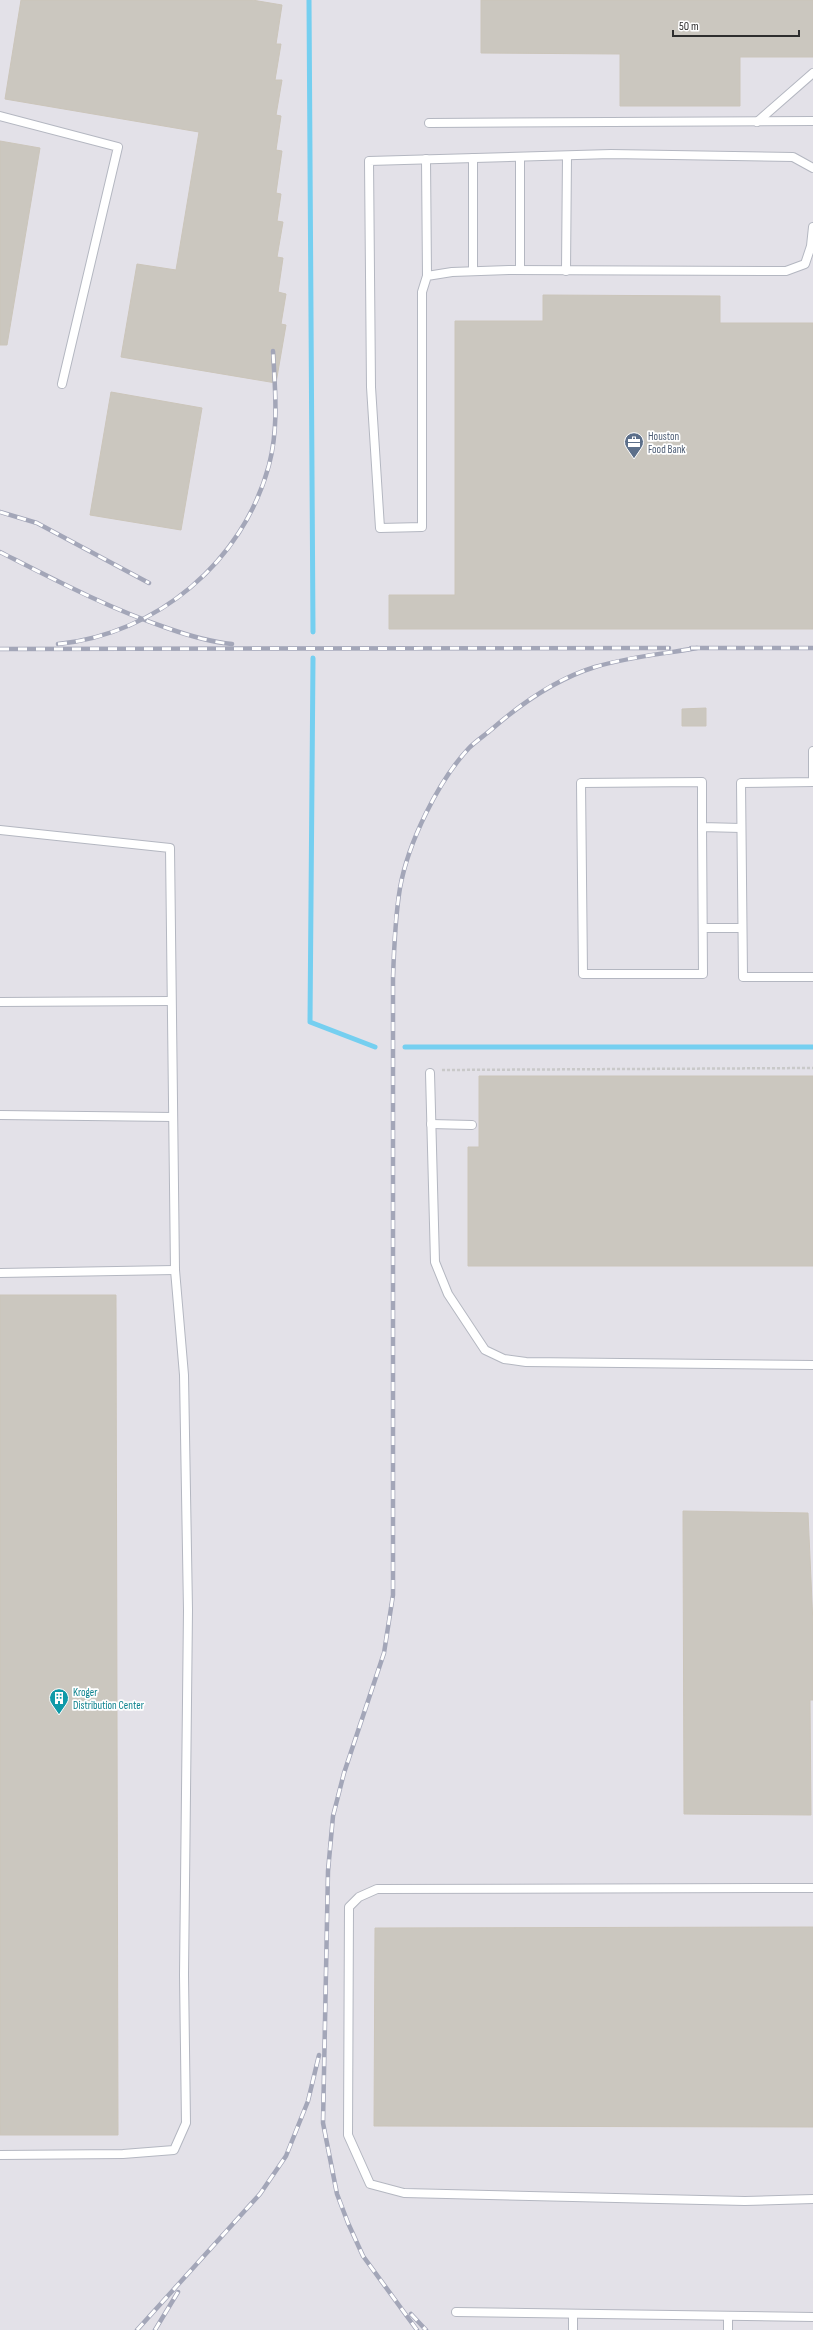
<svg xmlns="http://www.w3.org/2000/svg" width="813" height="2330" viewBox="0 0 813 2330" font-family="'Sofia Sans Condensed',sans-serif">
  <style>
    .industrial { fill: #e3e1e8 }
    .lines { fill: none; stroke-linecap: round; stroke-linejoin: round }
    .stream { stroke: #75cff0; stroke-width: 5 }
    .building { fill: #cbc7bf; stroke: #cbc5ba }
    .lane-casing { stroke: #b4b7c1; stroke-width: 10 }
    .path { stroke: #c9c9c9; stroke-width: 2.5; stroke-dasharray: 3 2; stroke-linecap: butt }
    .lane { stroke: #fff; stroke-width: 8 }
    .rail-casing { stroke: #a3a6b8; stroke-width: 4.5 }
    .rail { stroke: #fff; stroke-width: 3; stroke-dasharray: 9; stroke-linecap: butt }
    .labels { text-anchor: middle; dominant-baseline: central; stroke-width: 3.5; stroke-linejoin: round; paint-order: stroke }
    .service-label { font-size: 11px; fill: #4e5e75; stroke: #fff; text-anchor: start }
    .culture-label { font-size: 11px; fill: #0d838f; stroke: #fff; text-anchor: start }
  </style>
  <rect width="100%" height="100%" fill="#efe9e1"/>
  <!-- industrial -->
  <rect class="industrial" x="0" y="0" width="813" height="2330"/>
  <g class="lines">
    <!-- stream -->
    <g class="stream">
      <polyline points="309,0 313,632"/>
      <polyline points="313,658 310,1022 375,1047"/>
      <polyline points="405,1047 813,1047"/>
    </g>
  </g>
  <!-- building -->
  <g class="building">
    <polygon points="21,0 252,0 282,5 276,44 281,44 275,80 282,80 276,115 281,116 276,150 282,151 276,193 281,194 277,221 283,222 277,257 283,258 278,292 286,294 281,324 286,325 276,383 121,357 137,264 176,270 199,132 5,99"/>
    <polygon points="481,0 813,0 813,57 740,57 740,106 620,106 620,54 481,53"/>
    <polygon points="0,141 40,148 7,345 0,345"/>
    <polygon points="543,295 720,296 720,323 813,323 813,629 389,629 389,595 455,595 455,321 543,321"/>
    <polygon points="111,392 202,408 181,530 90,515"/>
    <polygon points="706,708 706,726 682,726 682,709"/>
    <polygon points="479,1076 813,1076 813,1266 468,1266 468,1147 479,1147"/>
    <polygon points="0,1295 116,1295 118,2135 0,2135"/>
    <polygon points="683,1511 808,1513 813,1624 813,1700 810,1700 811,1815 684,1814"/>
    <polygon points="813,1927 813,2127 374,2126 375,1928"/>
  </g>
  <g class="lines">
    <defs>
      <g id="lane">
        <polyline points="0,116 118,147 62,384"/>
        <polyline points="757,122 813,73"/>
        <polyline points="429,123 813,121"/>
        <polyline points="473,158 473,271"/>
        <polyline points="426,159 427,276"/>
        <polyline points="813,168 793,157 611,154 369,161 371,387 380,528 422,527 422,292 427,276 452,272 509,270 786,271 805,264 811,246 813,227"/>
        <polyline points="520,270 520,157"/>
        <polyline points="566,271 567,156"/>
        <polyline points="813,751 813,782 741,783 743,977 813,977"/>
        <polyline points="702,827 703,974 583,974 581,783 702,782 702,827 741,828"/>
        <polyline points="0,830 170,848 175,1270 184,1375 188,1610 184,1975 186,2123 174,2150 123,2154 0,2155"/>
        <polyline points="703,928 742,928"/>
        <polyline points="0,1002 171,1001"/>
        <polyline points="430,1073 435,1262 448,1294 485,1350 504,1359 526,1362 813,1365"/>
        <polyline points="0,1115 173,1117"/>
        <polyline points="431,1124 472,1125"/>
        <polyline points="0,1273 175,1270"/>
        <polyline points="813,1888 377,1889 359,1897 349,1907 348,2135 370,2184 404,2193 745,2201 813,2199"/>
        <polyline points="456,2312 813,2317"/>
        <polyline points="728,2316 728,2330"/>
        <polyline points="573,2330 573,2314"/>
      </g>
    </defs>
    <!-- lane casing -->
    <use href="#lane" class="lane-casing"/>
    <!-- path -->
    <polyline class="path" points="442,1070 813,1068"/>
    <!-- lane -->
    <use href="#lane" class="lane"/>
    <defs>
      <g id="rail">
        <polyline points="0,512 37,523 149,583"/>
        <path d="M0,552C55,580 108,608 167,628C187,635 210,642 232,644"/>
        <path d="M58,644C157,634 243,562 269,465C279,427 275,389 273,351"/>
        <polyline points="691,648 813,648"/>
        <polyline points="0,649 669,648"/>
        <polyline points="411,2314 426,2330"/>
        <polyline points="137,2330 260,2194 286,2156 308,2101 319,2055"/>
        <polyline points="155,2330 178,2292"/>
        <path d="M417,2330L363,2256L348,2223L337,2194L323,2123L328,1871L333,1816L344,1773L384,1653L393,1595V978C394,948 395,918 400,888C408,843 438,781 469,748C476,741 485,735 492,729C523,702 556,679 595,667C628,657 663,654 697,648"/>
      </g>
    </defs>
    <!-- rail casing -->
    <use href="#rail" class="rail-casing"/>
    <!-- rail -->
    <use href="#rail" class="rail"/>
  </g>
  <!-- icons -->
  <defs>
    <symbol id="office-pin" viewBox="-11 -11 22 30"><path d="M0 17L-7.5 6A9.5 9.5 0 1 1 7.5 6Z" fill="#5c6f8a" stroke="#fff"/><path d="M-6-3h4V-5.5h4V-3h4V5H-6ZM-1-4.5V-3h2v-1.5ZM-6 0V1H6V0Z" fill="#fff"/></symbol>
    <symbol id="building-pin" viewBox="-11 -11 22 30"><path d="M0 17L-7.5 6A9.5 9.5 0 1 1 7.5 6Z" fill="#0f9aa8" stroke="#fff"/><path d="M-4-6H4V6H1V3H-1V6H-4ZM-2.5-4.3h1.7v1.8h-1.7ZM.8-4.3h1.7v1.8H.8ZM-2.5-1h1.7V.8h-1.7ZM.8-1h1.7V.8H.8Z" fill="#fff"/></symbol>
  </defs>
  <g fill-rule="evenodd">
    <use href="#office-pin" x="623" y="431" width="22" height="30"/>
    <use href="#building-pin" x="48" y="1687" width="22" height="30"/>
  </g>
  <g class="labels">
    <!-- service labels -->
    <g class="service-label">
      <text x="648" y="436">Houston<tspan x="648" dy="13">Food Bank</tspan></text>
    </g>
    <!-- culture labels -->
    <g class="culture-label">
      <text x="73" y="1692">Kroger<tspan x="73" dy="13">Distribution Center</tspan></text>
    </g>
  </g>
  <!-- scale -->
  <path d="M673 30v6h126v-6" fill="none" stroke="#2e2e2e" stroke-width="2"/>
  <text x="679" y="30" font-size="12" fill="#2e2e2e" stroke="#ffffff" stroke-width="3" paint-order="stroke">50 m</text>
</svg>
